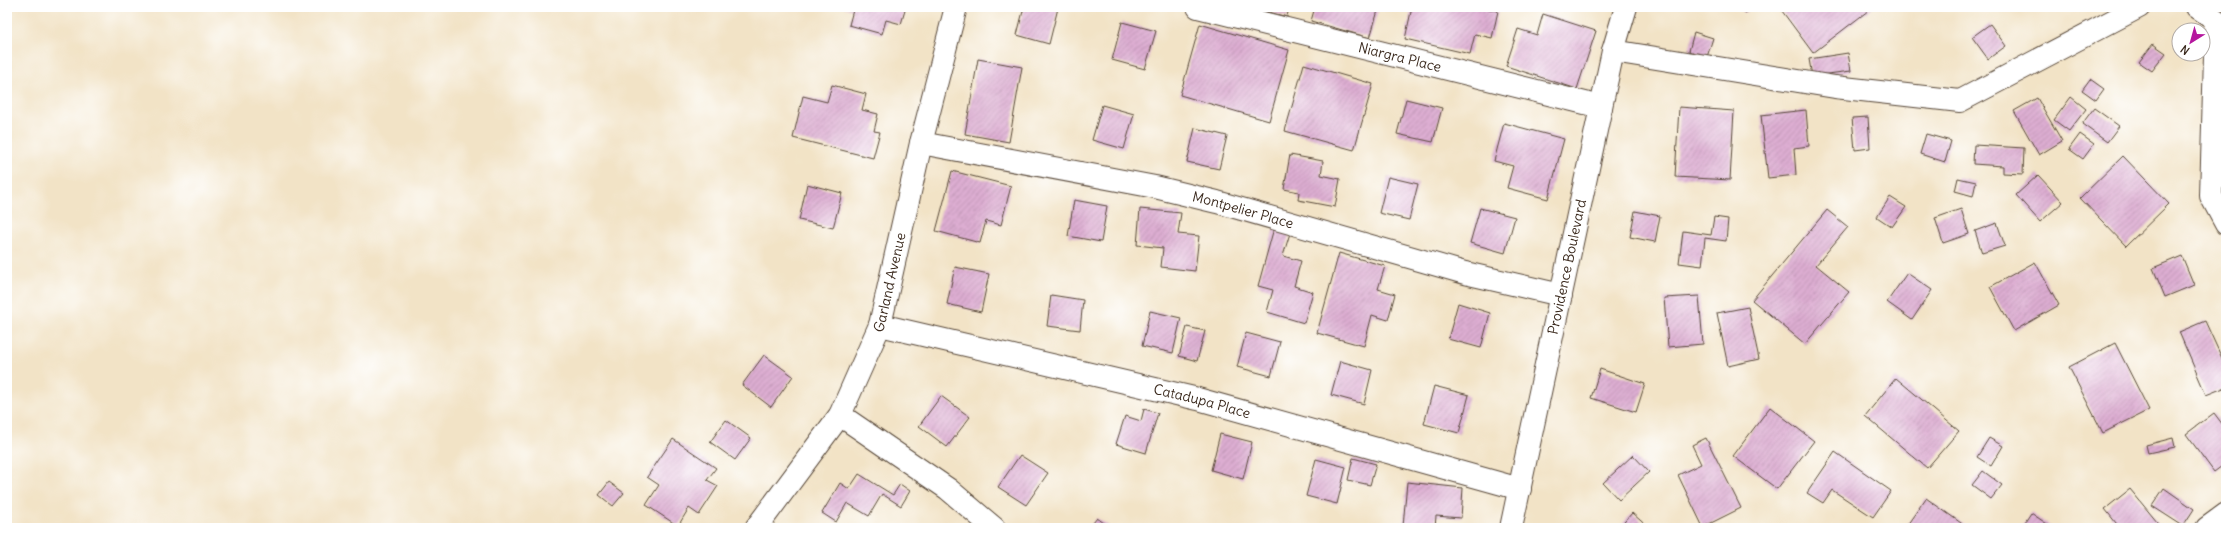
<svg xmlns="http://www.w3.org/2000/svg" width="2233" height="535" viewBox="0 0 2233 535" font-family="Delius,sans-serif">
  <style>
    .building { fill: url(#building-hatch) }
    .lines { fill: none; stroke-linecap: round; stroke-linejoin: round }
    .minor-casing { stroke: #564637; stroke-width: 24 }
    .minor { stroke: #fff; stroke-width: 22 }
    .labels { text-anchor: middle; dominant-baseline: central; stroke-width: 3; stroke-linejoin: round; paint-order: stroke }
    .street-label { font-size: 14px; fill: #3b2a1e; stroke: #fff }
  </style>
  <defs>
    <pattern id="building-hatch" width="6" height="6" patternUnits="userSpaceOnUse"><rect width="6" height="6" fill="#ddadd2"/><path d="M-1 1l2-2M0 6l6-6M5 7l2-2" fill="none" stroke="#b48daa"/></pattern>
  </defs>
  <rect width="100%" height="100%" fill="#fff"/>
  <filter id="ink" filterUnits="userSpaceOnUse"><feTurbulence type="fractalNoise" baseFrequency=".025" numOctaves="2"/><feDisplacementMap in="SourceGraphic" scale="8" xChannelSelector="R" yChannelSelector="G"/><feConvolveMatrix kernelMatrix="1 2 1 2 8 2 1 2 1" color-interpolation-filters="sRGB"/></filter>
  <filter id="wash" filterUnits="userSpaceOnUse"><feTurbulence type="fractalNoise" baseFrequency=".012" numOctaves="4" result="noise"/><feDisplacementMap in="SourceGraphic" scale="16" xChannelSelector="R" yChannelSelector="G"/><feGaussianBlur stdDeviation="0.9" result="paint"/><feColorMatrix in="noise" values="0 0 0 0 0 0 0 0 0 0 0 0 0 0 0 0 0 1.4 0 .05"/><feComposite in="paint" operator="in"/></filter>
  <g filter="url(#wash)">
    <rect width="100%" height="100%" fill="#f2e3c6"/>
    <g id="blocks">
      <!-- building -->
      <g class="building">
        <polygon points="844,7 906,7 901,24 886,20 882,34 849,25 853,10"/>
        <polygon points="1024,7 1058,8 1049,44 1017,35"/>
        <polygon points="1251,7 1289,7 1287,17"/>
        <polygon points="1315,7 1379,7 1370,38 1311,21"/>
        <polygon points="1412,7 1480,7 1498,11 1492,38 1475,34 1470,54 1405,39"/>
        <polygon points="1735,7 1749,7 1746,13"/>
        <polygon points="1779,7 1873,7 1813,53"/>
        <polygon points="1543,14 1596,31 1577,89 1506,66 1518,29 1537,35"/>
        <polygon points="1122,22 1156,31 1145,69 1112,60"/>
        <polygon points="1200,24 1289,50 1269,121 1180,95"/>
        <polygon points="1990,24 2006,46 1988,59 1972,37"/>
        <polygon points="1694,32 1713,38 1707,57 1689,51"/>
        <polygon points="2153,44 2166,53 2152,71 2139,62"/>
        <polygon points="1848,53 1851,71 1812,76 1809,59"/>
        <polygon points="978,59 1022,67 1009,142 965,134"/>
        <polygon points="1304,64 1373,84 1354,150 1285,131"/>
        <polygon points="2090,79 2104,89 2096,100 2082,90"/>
        <polygon points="832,85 866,94 862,110 878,114 874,131 880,132 873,158 793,138 803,96 827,102"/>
        <polygon points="2071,97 2086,109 2069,131 2054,120"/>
        <polygon points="2037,98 2062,141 2039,155 2014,111"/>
        <polygon points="1406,99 1442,108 1433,142 1397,134"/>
        <polygon points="1102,105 1134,114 1124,149 1092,140"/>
        <polygon points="1679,107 1734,111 1730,180 1675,177"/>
        <polygon points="2094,108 2119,126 2107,142 2082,124"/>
        <polygon points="1806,110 1809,146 1794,148 1796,175 1768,178 1761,115"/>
        <polygon points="1868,117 1870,148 1855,150 1852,118"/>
        <polygon points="1504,123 1564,139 1548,199 1507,188 1513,166 1494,161"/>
        <polygon points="1195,128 1227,136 1219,169 1187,162"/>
        <polygon points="1926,134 1951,141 1945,162 1920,154"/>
        <polygon points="2080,134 2094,144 2083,159 2069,149"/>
        <polygon points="1974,145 2024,148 2023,174 2003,173 2003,166 1973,164"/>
        <polygon points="1290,155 1323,161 1321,175 1340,179 1335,207 1298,200 1299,192 1284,189"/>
        <polygon points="2123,156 2169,204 2126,246 2080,198"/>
        <polygon points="952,171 1011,186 1001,225 986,221 980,243 936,231"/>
        <polygon points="2038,175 2063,202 2040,222 2016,195"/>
        <polygon points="1388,177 1418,184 1409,220 1379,213"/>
        <polygon points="1958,178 1976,182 1973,196 1955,191"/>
        <polygon points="807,184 842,193 833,228 799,220"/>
        <polygon points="1890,197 1906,207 1892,227 1877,217"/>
        <polygon points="1074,200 1107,206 1101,242 1068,236"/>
        <polygon points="1480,208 1515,217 1505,253 1470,243"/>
        <polygon points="1140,209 1181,213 1178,234 1199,236 1195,271 1161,267 1163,248 1137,245"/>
        <polygon points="1961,209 1969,234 1943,243 1935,218"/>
        <polygon points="1827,210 1848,227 1816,265 1849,292 1805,344 1752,300"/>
        <polygon points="1635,211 1660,216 1655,242 1630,237"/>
        <polygon points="1714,217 1728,219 1726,241 1705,238 1702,266 1679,263 1683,231 1711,235"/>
        <polygon points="1997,223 2005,246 1982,253 1975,231"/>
        <polygon points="1274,228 1290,233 1283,256 1301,261 1294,286 1313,292 1304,323 1267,312 1273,290 1258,286"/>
        <polygon points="1339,253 1385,266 1378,289 1395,294 1388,320 1372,315 1364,346 1317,333"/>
        <polygon points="2182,256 2194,285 2165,297 2153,268"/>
        <polygon points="2035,262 2059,305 2014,331 1990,287"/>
        <polygon points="955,267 989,274 981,312 947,304"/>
        <polygon points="1907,273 1932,290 1912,320 1887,302"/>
        <polygon points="1051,295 1083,300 1080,330 1047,326"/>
        <polygon points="1699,296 1703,344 1668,347 1664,298"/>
        <polygon points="1458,303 1490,313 1481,348 1448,339"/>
        <polygon points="1748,307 1759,359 1728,366 1717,313"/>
        <polygon points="1150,311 1181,318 1173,353 1142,346"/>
        <polygon points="2205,321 2226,367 2226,387 2206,395 2179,332"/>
        <polygon points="1187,327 1205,331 1197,361 1179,356"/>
        <polygon points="1246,333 1280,342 1271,376 1237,367"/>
        <polygon points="2115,343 2149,410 2103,433 2069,367"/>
        <polygon points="764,355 793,376 771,407 742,385"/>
        <polygon points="1340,361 1372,370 1364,404 1331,395"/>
        <polygon points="1600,369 1645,384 1636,412 1591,398"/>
        <polygon points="1896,378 1959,431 1927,468 1865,416"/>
        <polygon points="1434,386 1469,395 1459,433 1424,424"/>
        <polygon points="941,396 970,417 947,447 919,426"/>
        <polygon points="1770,407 1814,441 1777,489 1733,456"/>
        <polygon points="1144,409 1158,413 1146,453 1116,444 1125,416 1141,421"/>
        <polygon points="2214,413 2226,429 2226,463 2214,472 2186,434"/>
        <polygon points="726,420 751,438 735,460 710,442"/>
        <polygon points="1220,434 1252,442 1243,479 1211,470"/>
        <polygon points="1706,438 1741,508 1703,527 1678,475 1701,464 1692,445"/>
        <polygon points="1989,438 2003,446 1991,466 1977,457"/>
        <polygon points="2173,438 2175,447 2148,453 2146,445"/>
        <polygon points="673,439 716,468 707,480 718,486 699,515 689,508 678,526 646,505 659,485 647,477"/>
        <polygon points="1835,452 1891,491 1873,517 1832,490 1823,503 1807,493"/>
        <polygon points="1020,455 1048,473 1026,505 998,487"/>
        <polygon points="1633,455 1649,472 1619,500 1603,483"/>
        <polygon points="1353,458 1376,464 1370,485 1348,480"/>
        <polygon points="1316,459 1346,467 1337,504 1306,496"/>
        <polygon points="1983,471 2002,485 1991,499 1972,485"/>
        <polygon points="859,474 893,495 900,484 910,491 901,506 882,494 869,516 847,503 836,522 822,513 840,483 849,489"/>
        <polygon points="609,482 624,493 613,506 599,495"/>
        <polygon points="1407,482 1463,488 1461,518 1436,516 1435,528 1403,526"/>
        <polygon points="2164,488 2194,509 2183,526 2152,506"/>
        <polygon points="2130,489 2162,528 2120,528 2105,509"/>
        <polygon points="1926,498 1968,528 1905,528"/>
        <polygon points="1632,513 1649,528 1619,528"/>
        <polygon points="2031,513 2053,528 2021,528"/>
        <polygon points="1097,518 1111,528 1089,528"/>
      </g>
    </g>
  </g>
  <g filter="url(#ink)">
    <use href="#blocks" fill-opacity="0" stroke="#564637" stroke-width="1"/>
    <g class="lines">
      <defs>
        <g id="minor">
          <path id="s1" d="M1198,7L1601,107"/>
          <polyline points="2197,7 2216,20 2211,196 2226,224"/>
          <polyline points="1613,51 1835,87 1960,101 2139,7"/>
          <path id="s2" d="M921,143L1155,187L1217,202L1465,273L1561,295"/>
          <path id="s3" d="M880,325L1198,399L1520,489"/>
          <polyline points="840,415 948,489 994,528"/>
          <path id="s4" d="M756,528L840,415L880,325L921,143L956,7"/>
          <path id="s5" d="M1511,528L1613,51L1626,7"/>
          <polyline points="2207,528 2226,514"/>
        </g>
      </defs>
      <!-- minor casing -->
      <use href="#minor" class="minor-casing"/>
      <!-- minor -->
      <use href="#minor" class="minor"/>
    </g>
  </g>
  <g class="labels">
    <!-- street labels -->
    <g class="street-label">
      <text stroke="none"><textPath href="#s1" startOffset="208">Niargra Place</textPath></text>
      <text stroke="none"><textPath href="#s2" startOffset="329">Montpelier Place</textPath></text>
      <text stroke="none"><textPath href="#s5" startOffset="267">Providence Boulevard</textPath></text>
      <text stroke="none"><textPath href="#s4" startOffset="283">Garland Avenue</textPath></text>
      <text stroke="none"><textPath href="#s3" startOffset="331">Catadupa Place</textPath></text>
    </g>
  </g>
  <!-- margin -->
  <rect width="2233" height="535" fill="none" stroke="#fff" stroke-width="24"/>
  <!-- north arrow -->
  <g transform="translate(2191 42) rotate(217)"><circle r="19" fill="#ffffff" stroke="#b1aaa5"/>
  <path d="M0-3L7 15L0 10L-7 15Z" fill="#b5179e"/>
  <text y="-6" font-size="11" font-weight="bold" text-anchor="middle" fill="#3b2a1e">N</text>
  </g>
</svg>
